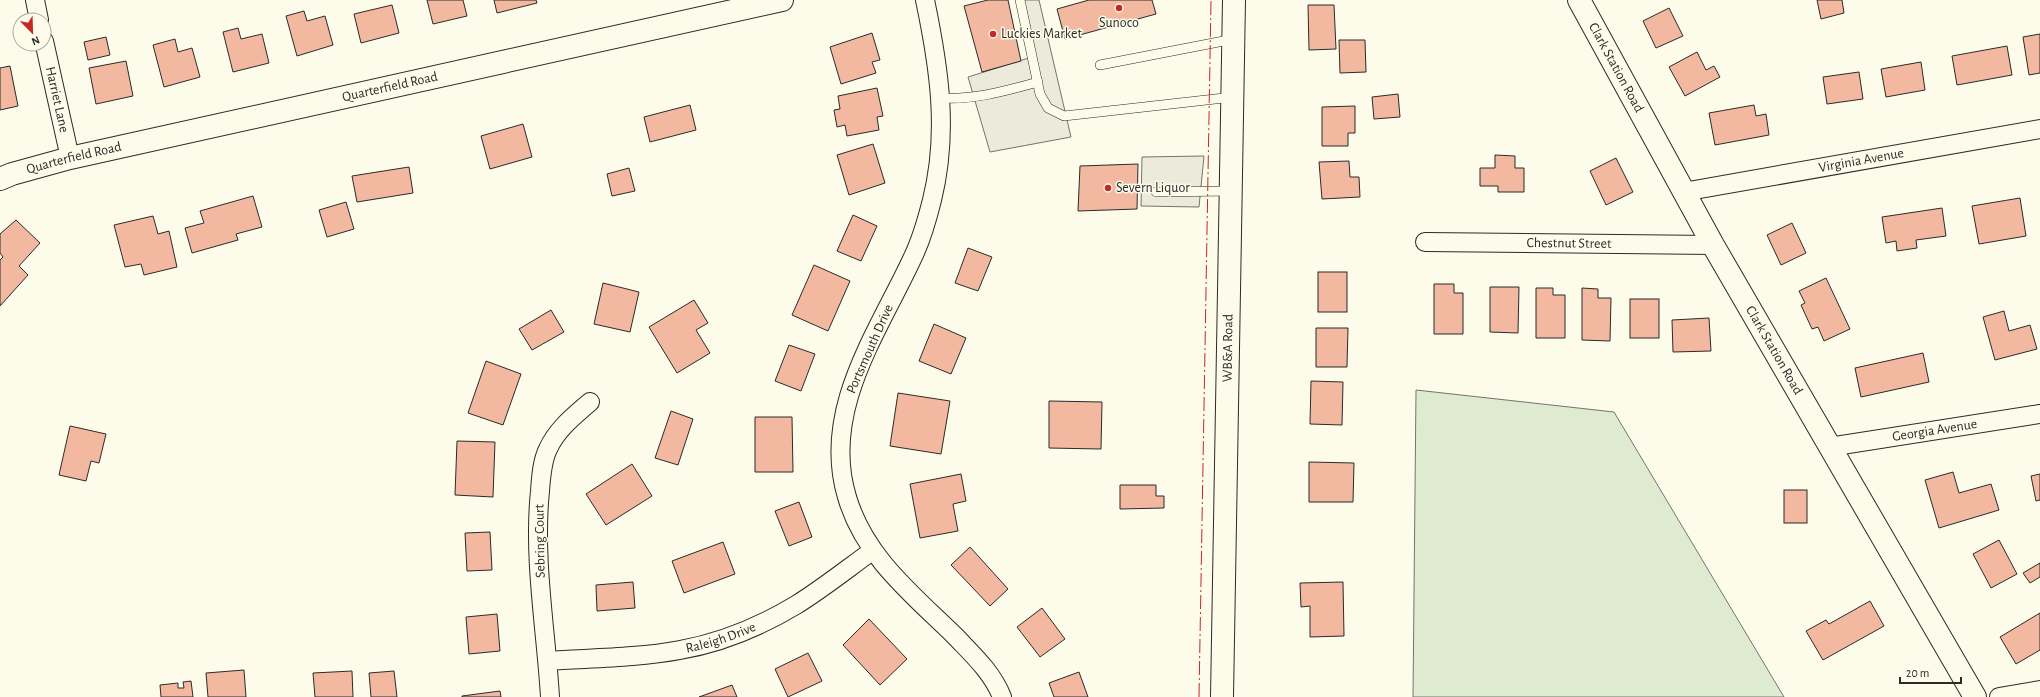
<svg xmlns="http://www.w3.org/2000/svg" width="2040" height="697" viewBox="0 0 2040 697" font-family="'Alegreya Sans',sans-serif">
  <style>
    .green { fill: #deebd1; stroke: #74746e }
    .parking { fill: #eceadb; stroke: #74746e }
    .building { fill: #f2b8a0; stroke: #2b2b2b }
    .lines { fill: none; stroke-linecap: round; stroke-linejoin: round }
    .service-casing { stroke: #2b2b2b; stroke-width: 10 }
    .minor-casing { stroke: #2b2b2b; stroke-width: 20 }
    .tertiary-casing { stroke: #2b2b2b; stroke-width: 24 }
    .service { stroke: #fdfbea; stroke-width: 9 }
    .minor { stroke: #fdfbea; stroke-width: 18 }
    .tertiary { stroke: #fdfbea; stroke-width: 22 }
    .power { stroke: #c62828; stroke-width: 1; stroke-dasharray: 14 3 2 3; stroke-linecap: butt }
    .poi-dot { fill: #c62828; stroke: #fdfbea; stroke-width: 1.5 }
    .labels { text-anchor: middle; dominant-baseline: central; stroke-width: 3; stroke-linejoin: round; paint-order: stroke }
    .poi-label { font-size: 14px; fill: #2b2b2b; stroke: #fdfbea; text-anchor: start }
    .street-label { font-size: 14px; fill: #2b2b2b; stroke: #fdfbea }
  </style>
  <rect width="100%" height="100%" fill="#fdfbea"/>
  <!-- green -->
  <polygon class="green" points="1416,390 1614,412 1784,697 1413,697"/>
  <!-- parking -->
  <g class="parking">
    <polygon points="1020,0 1039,0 1071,137 990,152 968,77 1032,57"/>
    <polygon points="1204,156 1199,207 1141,206 1142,157"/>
  </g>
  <!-- building -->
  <g class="building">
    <polygon points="427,0 463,0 467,16 433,24"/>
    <polygon points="494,0 536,0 537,3 497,13"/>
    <polygon points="988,0 1008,0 1021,61 982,72 964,6"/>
    <polygon points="1089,0 1152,0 1156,14 1065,39 1057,9"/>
    <polygon points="1817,0 1842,0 1844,13 1821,19"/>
    <polygon points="392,5 399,33 361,43 354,14"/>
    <polygon points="1308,5 1334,5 1336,49 1309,50"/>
    <polygon points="1669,8 1683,36 1656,48 1643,21"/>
    <polygon points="304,11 307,21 325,16 333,45 297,56 286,16"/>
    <polygon points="238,28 241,39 262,34 269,63 233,72 223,32"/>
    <polygon points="872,33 880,60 872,62 876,73 841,84 830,47"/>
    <polygon points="2040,34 2040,73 2029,75 2023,37"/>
    <polygon points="106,37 110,55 88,60 84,42"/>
    <polygon points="175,39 178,52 192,48 200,77 164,87 153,45"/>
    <polygon points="1339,40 1365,40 1366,72 1340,73"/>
    <polygon points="2007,46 2012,75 1957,85 1952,56"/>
    <polygon points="1697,52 1706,70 1714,66 1720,77 1685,96 1669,67"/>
    <polygon points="126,61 133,96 96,104 89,68"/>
    <polygon points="1921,62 1925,90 1886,97 1881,69"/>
    <polygon points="10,66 18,106 0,110 0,68"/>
    <polygon points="1859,72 1863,99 1827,104 1823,77"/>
    <polygon points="877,88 883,116 877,117 879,130 847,136 845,125 837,127 834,110 840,109 838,96"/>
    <polygon points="1398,94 1400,117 1374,119 1372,97"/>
    <polygon points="690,105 696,130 650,142 644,117"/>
    <polygon points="1754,105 1756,116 1766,114 1769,135 1715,145 1709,113"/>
    <polygon points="1355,106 1355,133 1348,133 1348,146 1322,146 1322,107"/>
    <polygon points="523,124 532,157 490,169 481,136"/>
    <polygon points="873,144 885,183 849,195 837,155"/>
    <polygon points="1495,155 1515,156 1515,168 1524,168 1524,192 1498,192 1498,186 1480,186 1480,168 1495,168"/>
    <polygon points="1616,158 1633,192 1606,205 1590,171"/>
    <polygon points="1349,161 1350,177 1359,177 1360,197 1322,199 1319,162"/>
    <polygon points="1138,164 1137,209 1078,211 1080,166"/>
    <polygon points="409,167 413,193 357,202 352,176"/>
    <polygon points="629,168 635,191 612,196 607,174"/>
    <polygon points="253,196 262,227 236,234 238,240 192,253 185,228 204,223 200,211"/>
    <polygon points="2020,198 2026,236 1979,244 1972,206"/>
    <polygon points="346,202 354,229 327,237 319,210"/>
    <polygon points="1942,208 1946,236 1916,240 1917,248 1897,251 1896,241 1886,243 1882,217"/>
    <polygon points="853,215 877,226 861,261 837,251"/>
    <polygon points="153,216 158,234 169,231 177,267 144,275 141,264 125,267 114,225"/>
    <polygon points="16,220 40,243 19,266 28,275 0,306 0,260 3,257 0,253 0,234"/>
    <polygon points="1792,223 1806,253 1781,265 1767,235"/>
    <polygon points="968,248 992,257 978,291 955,283"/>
    <polygon points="814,265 850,281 828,331 792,315"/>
    <rect x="1318" y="272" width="29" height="40"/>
    <polygon points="1826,278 1850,329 1824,341 1818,327 1812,329 1801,305 1805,303 1799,291"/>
    <polygon points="603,283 639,292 630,332 594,324"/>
    <polygon points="1434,284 1454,284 1454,293 1463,293 1463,334 1434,334"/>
    <polygon points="1490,287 1519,287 1518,333 1490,332"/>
    <polygon points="1536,288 1553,288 1553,295 1565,295 1565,338 1536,338"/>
    <polygon points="1582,288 1598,289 1598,298 1611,298 1610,341 1582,340"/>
    <rect x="1630" y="299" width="29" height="39"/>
    <polygon points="694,300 708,323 696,330 710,353 677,373 649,327"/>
    <polygon points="551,310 564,332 532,350 519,329"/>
    <polygon points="2004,311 2009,331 2030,325 2037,349 1995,360 1983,317"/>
    <polygon points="1709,318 1711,351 1673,352 1672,320"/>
    <polygon points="934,324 966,338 951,374 919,361"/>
    <polygon points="1316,328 1348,328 1347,367 1316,367"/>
    <polygon points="789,345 815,354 801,391 775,381"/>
    <polygon points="1923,353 1929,382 1861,397 1855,368"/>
    <polygon points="486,361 521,374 503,425 468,413"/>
    <polygon points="1311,381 1343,382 1342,425 1310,424"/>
    <polygon points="898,393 950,401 941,454 890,446"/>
    <polygon points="1049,401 1102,402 1101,449 1049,448"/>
    <polygon points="671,411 693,419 678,465 655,458"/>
    <polygon points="755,417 792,417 793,472 755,472"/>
    <polygon points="70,426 106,434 99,463 91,461 86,481 59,475"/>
    <polygon points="457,441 495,442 493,497 455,495"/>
    <polygon points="1309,462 1354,463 1353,502 1309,502"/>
    <polygon points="632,464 652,496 606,525 586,494"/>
    <polygon points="1953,472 1959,493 1991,484 1999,510 1939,528 1925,480"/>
    <polygon points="961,474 966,501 953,504 958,531 920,538 910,484"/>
    <polygon points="2040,474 2040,500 2036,501 2031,476"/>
    <polygon points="1120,485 1156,485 1156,496 1164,496 1164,508 1120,509"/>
    <rect x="1784" y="490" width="23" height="33"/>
    <polygon points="799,502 812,537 789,546 775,511"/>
    <polygon points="490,532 492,570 467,571 465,533"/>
    <polygon points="1999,540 2017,574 1991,588 1973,554"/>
    <polygon points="723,542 735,574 684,593 672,561"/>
    <polygon points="970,547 1008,589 990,606 951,565"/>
    <polygon points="2040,563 2040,577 2030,583 2023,573"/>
    <polygon points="633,582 635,608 597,611 596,585"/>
    <polygon points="1343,582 1344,636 1310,637 1310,606 1301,607 1300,583"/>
    <polygon points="1870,601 1884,626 1823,660 1806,631 1826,620 1829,624"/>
    <polygon points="1042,608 1065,639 1040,657 1017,627"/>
    <polygon points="2040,613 2040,650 2016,664 2000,637"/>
    <polygon points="497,614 500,651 469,654 466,617"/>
    <polygon points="869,619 907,659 880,685 843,645"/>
    <polygon points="808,653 822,681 788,697 775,669"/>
    <polygon points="244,670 246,697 208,697 206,673"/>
    <polygon points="352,671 353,697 315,697 313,673"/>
    <polygon points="394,671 397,697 371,697 369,673"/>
    <polygon points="1079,672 1088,697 1054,697 1049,683"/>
    <polygon points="191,681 193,697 161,697 160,685 178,683 178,688 184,688 183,682"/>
    <polygon points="732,685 737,697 699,697"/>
    <polygon points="500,691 501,697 462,697 462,696"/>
  </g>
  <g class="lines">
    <defs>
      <g id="service">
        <polyline points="1020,0 1040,94 1048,108 1064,116 1233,97"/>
        <polyline points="1100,65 1234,39"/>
        <path d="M941,98C975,100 1005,91 1038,82"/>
        <polyline points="1156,192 1231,191"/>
      </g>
      <g id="minor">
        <polyline points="35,0 39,20"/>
        <path d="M925,0C939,67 949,132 932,200C927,220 921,241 912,259C877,334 821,411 847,497C864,556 912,594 955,636C973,655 992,672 1002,697"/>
        <path id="s1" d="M44,41L70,158"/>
        <path id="s2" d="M1683,192L2040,129"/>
        <path id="s3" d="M1425,242L1713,245"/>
        <path id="s4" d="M1829,447L2040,414"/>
        <path id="s5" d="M548,661C592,658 637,658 680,650C720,643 761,626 796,605C822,589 847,569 872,551"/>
        <path d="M550,697C546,629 533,559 540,491C541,477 542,461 548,449C557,429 574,416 590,402"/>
        <polyline points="1999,697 2040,690"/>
      </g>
      <g id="tertiary">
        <path id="s6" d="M1579,0L1713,245L1975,697"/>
        <path id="s7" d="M0,179L12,174L70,158L782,0"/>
        <path id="s8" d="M1222,697L1234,0"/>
      </g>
    </defs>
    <!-- service casing -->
    <use href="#service" class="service-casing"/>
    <!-- minor casing -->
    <use href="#minor" class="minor-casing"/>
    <!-- tertiary casing -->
    <use href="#tertiary" class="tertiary-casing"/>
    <!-- service -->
    <use href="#service" class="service"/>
    <!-- minor -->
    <use href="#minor" class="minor"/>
    <!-- tertiary -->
    <use href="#tertiary" class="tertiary"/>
    <!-- power -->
    <polyline class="power" points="1199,697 1211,0"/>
  </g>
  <!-- markers -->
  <g class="poi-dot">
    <circle cx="1119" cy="8" r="4"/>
    <circle cx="993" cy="34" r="4"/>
    <circle cx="1108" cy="188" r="4"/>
  </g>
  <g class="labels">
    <!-- poi labels -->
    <g class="poi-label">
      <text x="1119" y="23" text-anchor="middle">Sunoco</text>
      <text x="1001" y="34">Luckies Market</text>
      <text x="1116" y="188">Severn Liquor</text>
    </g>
    <!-- street labels -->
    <g class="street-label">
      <text stroke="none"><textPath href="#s6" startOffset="77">Clark Station Road</textPath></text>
      <text stroke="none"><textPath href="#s7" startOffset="401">Quarterfield Road</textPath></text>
      <text stroke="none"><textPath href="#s1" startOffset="60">Harriet Lane</textPath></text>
      <text stroke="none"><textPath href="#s7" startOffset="77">Quarterfield Road</textPath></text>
      <text stroke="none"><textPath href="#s2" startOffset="181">Virginia Avenue</textPath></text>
      <text stroke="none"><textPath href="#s3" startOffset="144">Chestnut Street</textPath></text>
      <text transform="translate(870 349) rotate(-66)">Portsmouth Drive</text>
      <text stroke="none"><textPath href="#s8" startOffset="349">WB&amp;A Road</textPath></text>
      <text stroke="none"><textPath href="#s6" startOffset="401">Clark Station Road</textPath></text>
      <text stroke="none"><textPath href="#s4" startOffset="107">Georgia Avenue</textPath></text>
      <text transform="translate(540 541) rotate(-91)">Sebring Court</text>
      <text stroke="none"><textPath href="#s5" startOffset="175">Raleigh Drive</textPath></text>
    </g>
  </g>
  <!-- north arrow -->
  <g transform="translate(32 32) rotate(157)"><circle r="19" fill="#fdfbea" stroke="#a9a89e"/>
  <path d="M0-3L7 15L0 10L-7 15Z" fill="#c62828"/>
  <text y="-6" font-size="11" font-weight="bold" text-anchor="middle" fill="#2b2b2b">N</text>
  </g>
  <!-- scale -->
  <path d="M1900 677v6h61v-6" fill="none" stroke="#2b2b2b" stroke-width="2"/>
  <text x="1906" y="677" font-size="12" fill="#2b2b2b" stroke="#fdfbea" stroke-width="3" paint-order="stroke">20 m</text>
</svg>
